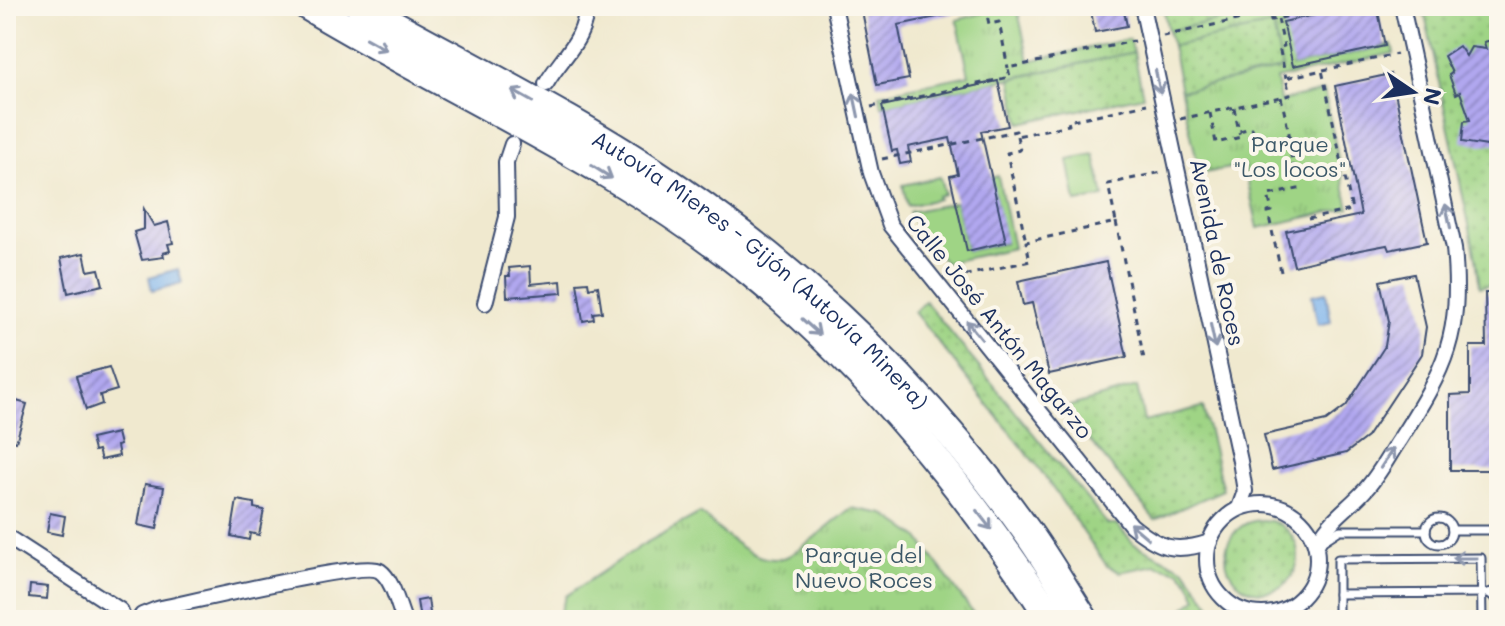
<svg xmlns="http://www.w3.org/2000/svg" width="1505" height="626" viewBox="0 0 1505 626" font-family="Mali,sans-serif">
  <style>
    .grass { fill: url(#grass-dots); stroke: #5d8272; stroke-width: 2 }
    .park { fill: url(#park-tufts); stroke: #5d8272; stroke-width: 2 }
    .garden { fill: #9fd485; stroke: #5d8272; stroke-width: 2 }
    .water { fill: #7db3ec; stroke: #4c71a5; stroke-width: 2 }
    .building { fill: url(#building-hatch) }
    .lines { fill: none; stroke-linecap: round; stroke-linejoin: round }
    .service-casing { stroke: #3b4b6f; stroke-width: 11 }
    .minor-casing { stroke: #3b4b6f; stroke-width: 18 }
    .motorway-casing { stroke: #3b4b6f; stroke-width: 32 }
    .path { stroke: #3b4b6f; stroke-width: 3; stroke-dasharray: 6 6; stroke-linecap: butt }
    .service { stroke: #fff; stroke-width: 7 }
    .minor { stroke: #fff; stroke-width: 14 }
    .motorway { stroke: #fff; stroke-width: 28 }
    .oneway { stroke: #8d97ae }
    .labels { text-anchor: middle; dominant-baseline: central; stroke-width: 8; stroke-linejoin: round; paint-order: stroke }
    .park-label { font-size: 22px; fill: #3c5868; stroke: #fbf7ec }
    .street-label { font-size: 22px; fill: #1b2f5e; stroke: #fbf7ec }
  </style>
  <defs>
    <pattern id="grass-dots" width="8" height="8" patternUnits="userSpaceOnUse" patternTransform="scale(2)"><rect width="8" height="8" fill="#9fd485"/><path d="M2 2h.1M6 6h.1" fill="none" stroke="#88b675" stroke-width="1.8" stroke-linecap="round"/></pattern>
    <pattern id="park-tufts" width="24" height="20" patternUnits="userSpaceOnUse" patternTransform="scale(2)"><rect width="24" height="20" fill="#9fd485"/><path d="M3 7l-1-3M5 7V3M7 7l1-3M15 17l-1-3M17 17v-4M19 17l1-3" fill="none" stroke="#88b675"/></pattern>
    <pattern id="building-hatch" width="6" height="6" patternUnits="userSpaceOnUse" patternTransform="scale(2)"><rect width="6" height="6" fill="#b1a7ef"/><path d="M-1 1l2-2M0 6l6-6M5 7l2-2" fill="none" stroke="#8f88c5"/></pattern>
  </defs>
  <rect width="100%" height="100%" fill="#fbf7ec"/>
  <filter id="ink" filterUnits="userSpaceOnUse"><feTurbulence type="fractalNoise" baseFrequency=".0125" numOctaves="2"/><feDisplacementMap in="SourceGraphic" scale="16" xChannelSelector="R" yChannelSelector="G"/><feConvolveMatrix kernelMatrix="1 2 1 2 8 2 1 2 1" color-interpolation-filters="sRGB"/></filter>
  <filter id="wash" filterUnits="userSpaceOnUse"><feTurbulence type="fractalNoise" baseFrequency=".006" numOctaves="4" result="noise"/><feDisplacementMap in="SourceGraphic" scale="32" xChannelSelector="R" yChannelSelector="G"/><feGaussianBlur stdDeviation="1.8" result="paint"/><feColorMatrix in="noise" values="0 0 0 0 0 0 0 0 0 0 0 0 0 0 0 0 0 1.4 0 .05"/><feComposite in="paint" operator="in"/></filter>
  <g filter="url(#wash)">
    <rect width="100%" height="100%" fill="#f0e9cf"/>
    <!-- grass -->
    <g class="grass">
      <polygon points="1163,6 1248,6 1250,13 1168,31"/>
      <polygon points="1423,6 1499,6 1499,282 1480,287 1476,258"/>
      <polygon points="1273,24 1282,69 1181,91 1172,46"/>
      <polygon points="1134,52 1143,96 1020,123 1011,79"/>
      <polygon points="925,301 1108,525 1117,525 1134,544 1185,569 1214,610 1231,620 1186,620 1181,611 1197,598 1188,580 1179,571 1155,565 1120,572 1107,566 1035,463 914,312"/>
      <polygon points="1137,387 1144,421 1203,407 1223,490 1155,520 1063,408"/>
      <circle cx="1262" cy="556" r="36"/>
    </g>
    <!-- park -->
    <g class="park">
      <polygon points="982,6 1003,6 1004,9 1017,7 1029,61 1129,39 1134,52 882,106 879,94 969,75 957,20 983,13"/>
      <polygon points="1248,6 1356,6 1293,66 1392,45 1394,53 1276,79 1280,101 1324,91 1349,208 1258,228 1244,165 1200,174 1181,91 1282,69 1273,25 1172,46 1168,31 1249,14"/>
      <path d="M851,508L884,514L918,537L978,620H557L566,596L642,545L700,513C721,531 755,568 786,557C798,553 839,517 851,508Z"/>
    </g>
    <!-- garden -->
    <g class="garden">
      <polygon points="1095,155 1104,197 1076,202 1068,160"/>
      <polygon points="998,176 1013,248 945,263 915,224 909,212 956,202 967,251 1005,243 991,178"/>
      <polygon points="940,177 944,194 937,196 938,199 907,206 903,185"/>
    </g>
    <!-- water -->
    <g class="water">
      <polygon points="178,269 182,283 152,291 149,277"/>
      <polygon points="1326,292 1331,322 1318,325 1312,295"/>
    </g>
    <g id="blocks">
      <!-- building -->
      <g class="building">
        <polygon points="861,6 965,6 966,11 898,25 909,79 877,85"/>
        <polygon points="1090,6 1123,6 1127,26 1095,32"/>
        <polygon points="1355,6 1377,6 1385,46 1293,66 1283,22"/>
        <polygon points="1499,38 1499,143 1487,146 1462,142 1464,121 1470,120 1460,92 1456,94 1449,75 1452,73 1444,56 1459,46 1466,56 1471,47 1486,49 1484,42"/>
        <polygon points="1391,74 1427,242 1389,250 1387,245 1360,250 1294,266 1286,231 1361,215 1335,86"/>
        <polygon points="998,81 1008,126 981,131 1006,242 967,251 950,176 958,174 950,138 908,147 911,162 900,164 897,150 892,151 882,106"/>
        <polygon points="144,209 154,226 168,222 173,243 168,244 170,251 163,253 164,257 142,260 134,232 144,229"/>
        <polygon points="84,253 88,271 99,269 103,285 68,293 61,258"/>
        <polygon points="1106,262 1127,357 1049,374 1032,303 1023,305 1018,281"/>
        <polygon points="530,266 531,284 561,281 562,293 507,297 506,276 510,276 509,268"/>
        <polygon points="1414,274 1426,327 1422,354 1367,437 1346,453 1272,470 1264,435 1326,421 1346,406 1385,346 1389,321 1380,281"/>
        <polygon points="588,282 589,288 598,286 602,312 593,313 594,319 583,321 577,283"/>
        <polygon points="1485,293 1499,293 1499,470 1450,470 1450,395 1470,394 1470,346 1486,346"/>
        <polygon points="109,367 117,390 100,395 102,404 86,410 76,376"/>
        <polygon points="6,398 27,404 16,442 6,439"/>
        <polygon points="117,433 120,445 117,446 119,456 101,460 98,450 94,451 91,439"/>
        <polygon points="145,484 164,487 157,529 138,525"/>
        <polygon points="237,500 254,503 254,508 264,510 259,535 250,533 249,540 231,536"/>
        <polygon points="50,513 65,516 62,535 47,532"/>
        <polygon points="30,585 48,587 47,599 29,597"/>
        <polygon points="428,599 431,620 420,620 417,601"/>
      </g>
    </g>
  </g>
  <g filter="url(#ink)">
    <use href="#blocks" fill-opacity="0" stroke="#3b4b6f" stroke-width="2"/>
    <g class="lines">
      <defs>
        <g id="service">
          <circle cx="1439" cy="531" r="13"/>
          <polyline points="1452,530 1490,530 1499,535"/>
          <polyline points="1323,541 1340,530 1426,530"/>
          <polyline points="1489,593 1499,601"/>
          <polyline points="1338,594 1338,559 1481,558 1482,620"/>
          <polyline points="1338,620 1338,594 1489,593 1499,589"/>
          <polyline points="1496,620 1499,617"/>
        </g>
        <g id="minor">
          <path d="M834,6L871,173L890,225L1131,525C1159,548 1174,554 1210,542"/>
          <polyline points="1142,6 1240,461 1245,491 1239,508"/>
          <path d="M546,84C562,56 586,40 586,6"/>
          <polyline points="485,303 507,217 506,162 512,144"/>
          <circle cx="1262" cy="559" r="55"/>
          <polyline points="6,536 120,610 124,620"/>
          <path d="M1317,545C1326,522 1348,509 1365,490C1379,475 1389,455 1400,439C1446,367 1462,335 1454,248L1402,6"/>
          <path d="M139,620L142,615L157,609C187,603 364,560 380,571C393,580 398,606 404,620"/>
        </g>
        <g id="motorway">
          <path d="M308,6C456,95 618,164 753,274C872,372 968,491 1052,620"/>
          <path id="s1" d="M360,6C467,66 579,120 680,190C815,283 933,400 1028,533C1048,561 1065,591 1084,620"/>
        </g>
      </defs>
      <!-- service casing -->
      <use href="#service" class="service-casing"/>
      <!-- minor casing -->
      <use href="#minor" class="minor-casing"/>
      <!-- motorway casing -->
      <use href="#motorway" class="motorway-casing"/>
      <!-- path -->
      <g class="path">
        <polyline points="985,6 989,24 999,22 1008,68"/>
        <polyline points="1268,6 1271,20 1336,6"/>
        <polyline points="1278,19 1284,46 1279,47 1286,78"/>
        <polyline points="1163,36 1269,13"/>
        <polyline points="1281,97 1294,156 1321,150"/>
        <polyline points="871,107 1010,77 1008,68 1134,41"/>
        <polyline points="1234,108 1239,131 1252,128 1256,143 1290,135"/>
        <polyline points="1210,113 1216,143 1241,137 1239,132"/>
        <polyline points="1180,119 1290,95 1286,78 1397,54"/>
        <polyline points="1017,136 1020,150 1007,153 1026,242"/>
        <polyline points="882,159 1016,131 1017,136 1069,125 1068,121 1147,104"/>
        <polyline points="1308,219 1352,210 1322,70"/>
        <polyline points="1116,222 1144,359"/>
        <polyline points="1281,272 1268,212 1272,211 1268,195 1298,189 1291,156 1294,156"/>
        <polyline points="953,278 1030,261 1026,242 1116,222 1108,184 1162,172"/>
        <polyline points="878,620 909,616 915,620"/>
      </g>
      <!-- service -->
      <use href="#service" class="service"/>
      <!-- minor -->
      <use href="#minor" class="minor"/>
      <!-- motorway -->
      <use href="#motorway" class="motorway"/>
    </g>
    <!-- one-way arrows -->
    <defs><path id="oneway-shaft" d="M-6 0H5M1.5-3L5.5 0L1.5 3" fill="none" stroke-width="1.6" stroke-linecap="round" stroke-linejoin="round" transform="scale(2)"/></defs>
    <g class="oneway">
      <use href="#oneway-shaft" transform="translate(376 44) rotate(29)"/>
      <use href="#oneway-shaft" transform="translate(1158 82) rotate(78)"/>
      <use href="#oneway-shaft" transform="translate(522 96) rotate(-151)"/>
      <use href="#oneway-shaft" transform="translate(856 105) rotate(-102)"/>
      <use href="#oneway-shaft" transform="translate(602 172) rotate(32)"/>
      <use href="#oneway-shaft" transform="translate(1448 216) rotate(-102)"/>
      <use href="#oneway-shaft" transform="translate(811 327) rotate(42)"/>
      <use href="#oneway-shaft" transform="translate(974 330) rotate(-129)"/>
      <use href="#oneway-shaft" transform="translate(1213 336) rotate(78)"/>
      <use href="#oneway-shaft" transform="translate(1387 458) rotate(-57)"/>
      <use href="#oneway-shaft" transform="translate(984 520) rotate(52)"/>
      <use href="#oneway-shaft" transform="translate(1139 531) rotate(-140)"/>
      <use href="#oneway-shaft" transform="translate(1465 558) rotate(180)"/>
    </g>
  </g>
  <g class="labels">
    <!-- park labels -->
    <g class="park-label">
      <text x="1290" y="143">Parque<tspan x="1290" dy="25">"Los locos"</tspan></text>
      <text x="864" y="554">Parque del<tspan x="864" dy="25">Nuevo Roces</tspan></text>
    </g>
    <!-- street labels -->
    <g class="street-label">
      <text transform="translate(1218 252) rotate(78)">Avenida de Roces</text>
      <text stroke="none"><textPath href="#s1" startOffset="482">Autovía Mieres - Gijón (Autovía Minera)</textPath></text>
      <text transform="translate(1000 326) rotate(51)">Calle José Antón Magarzo</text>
    </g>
  </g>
  <!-- margin -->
  <rect width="1505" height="626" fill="none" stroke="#fbf7ec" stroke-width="32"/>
  <!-- north arrow -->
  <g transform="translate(1413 92) rotate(103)" stroke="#fbf7ec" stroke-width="6" paint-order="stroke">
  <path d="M0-6L14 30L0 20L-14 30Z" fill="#1b2f5e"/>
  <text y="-12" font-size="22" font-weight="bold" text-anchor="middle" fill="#1b2f5e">N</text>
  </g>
</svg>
